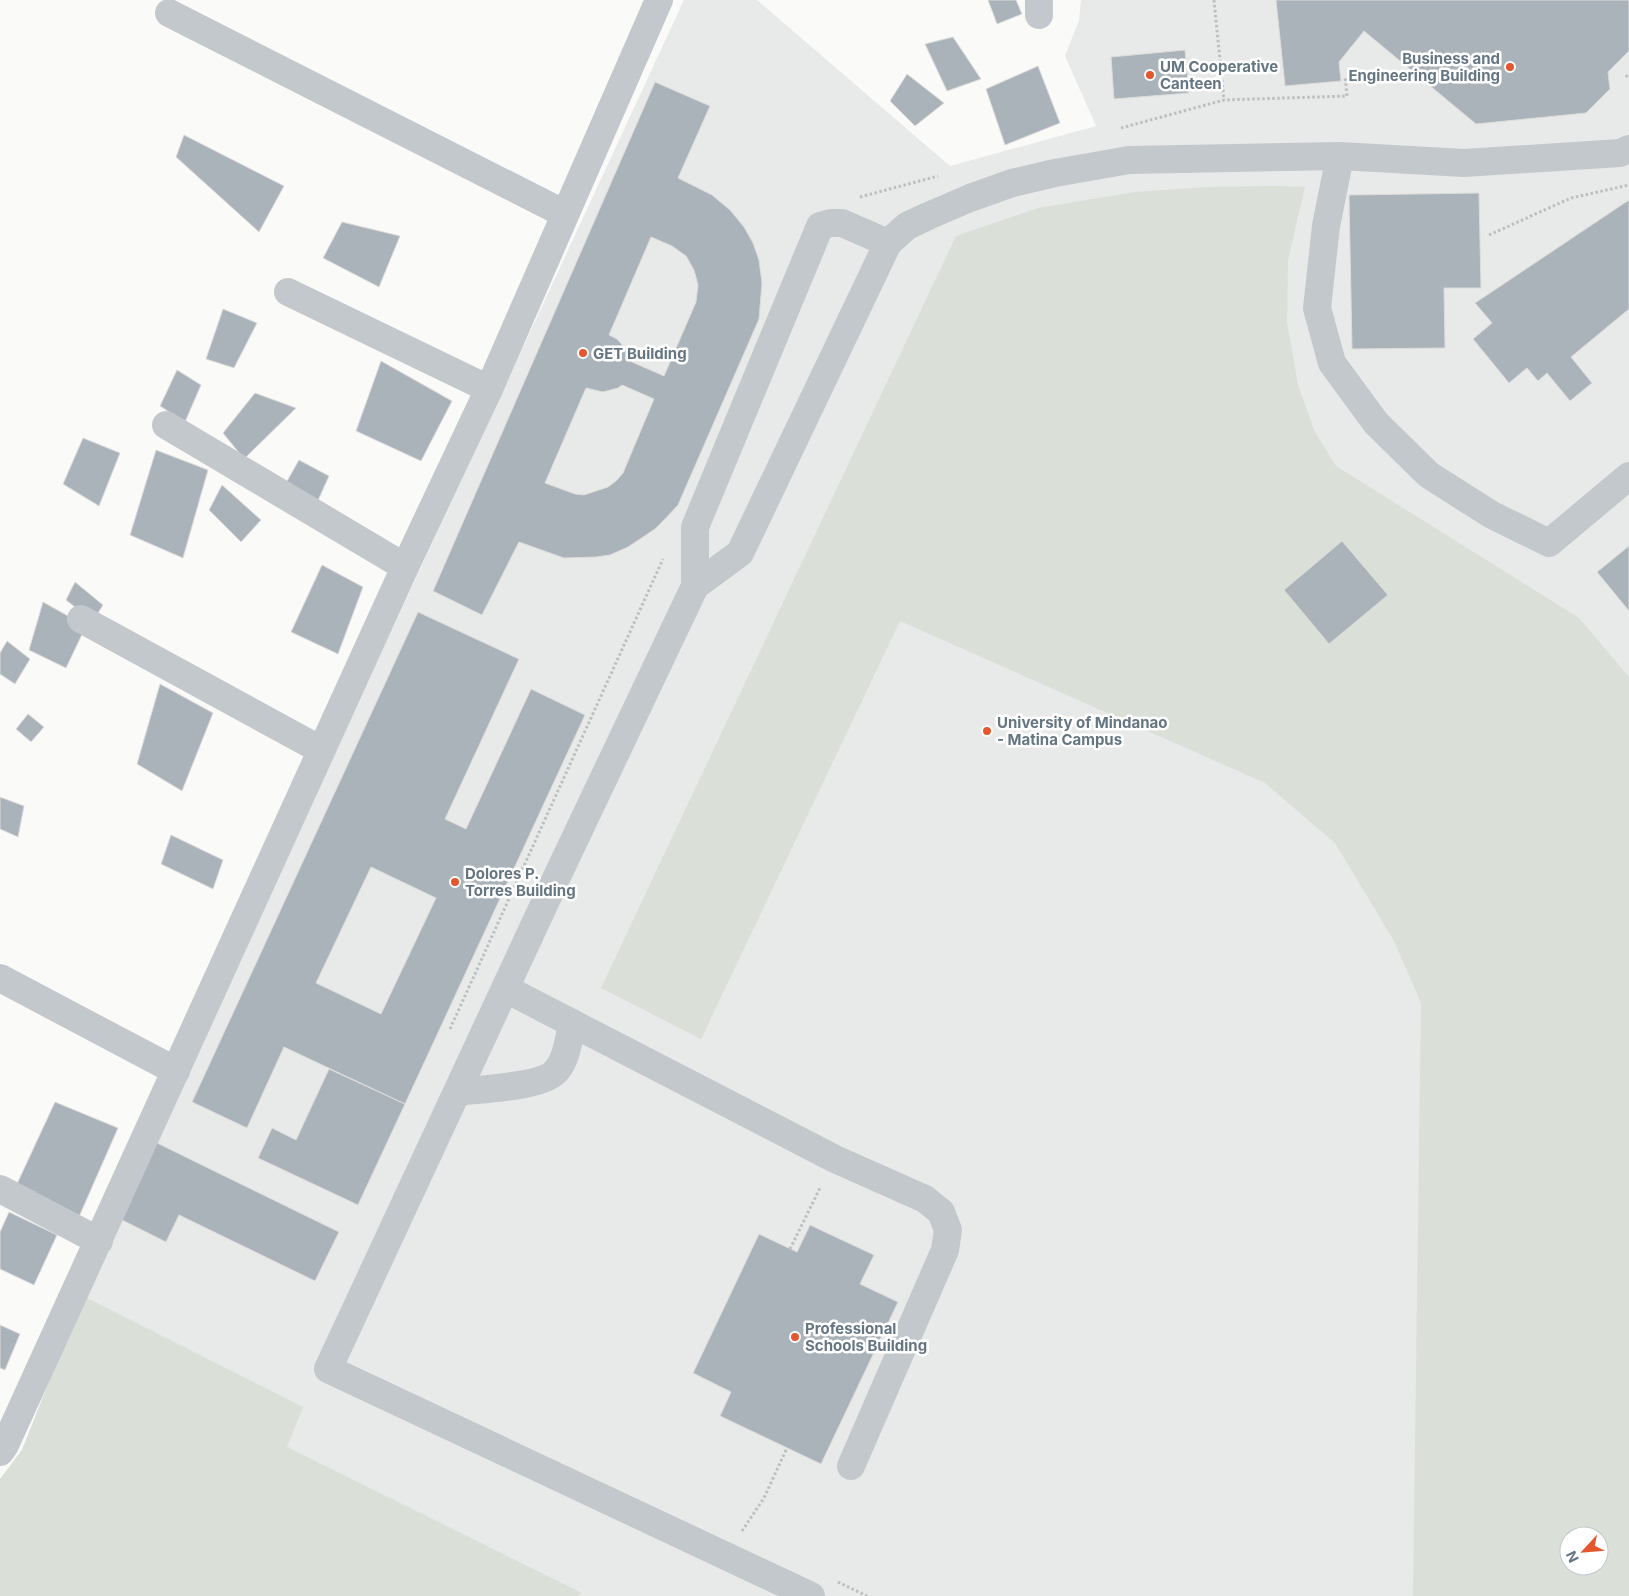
<svg xmlns="http://www.w3.org/2000/svg" width="1629" height="1596" viewBox="0 0 1629 1596" font-family="Inter,sans-serif">
  <style>
    .built { fill: #e8e9e9; fill-rule: evenodd }
    .green { fill: #dadfd7; fill-rule: evenodd }
    .building { fill: #aab3b9; stroke: #dcdcda; fill-rule: evenodd }
    .lines { fill: none; stroke-linecap: round; stroke-linejoin: round }
    .path { stroke: #bbbfc2; stroke-width: 3; stroke-dasharray: 2.5 2.5; stroke-linecap: butt }
    .minor { stroke: #c3c8cc; stroke-width: 28 }
    .poi-dot { fill: #e4572e; stroke: #fff; stroke-width: 2 }
    .labels { text-anchor: middle; dominant-baseline: central; stroke-width: 5; stroke-linejoin: round; paint-order: stroke }
    .poi-label { font-size: 15px; font-weight: bold; fill: #657683; stroke: #fff; text-anchor: start }
  </style>
  <rect width="100%" height="100%" fill="#fafaf8"/>
  <!-- built -->
  <path class="built" d="M684,0H757L950,166L1096,126L1065,56L1079,20L1081,0H1629V1596H0V1479L22,1450L83,1296ZM1569,1536H1599V1566H1569Z"/>
  <!-- green -->
  <g class="green">
    <path d="M1278,186L1305,187L1288,260L1287,322L1298,385L1314,430L1336,466L1579,618L1629,677V1596H1413L1421,1003L1394,941L1335,843L1265,783L900,621L701,1039L601,988L956,236L1038,208L1135,192L1208,187ZM1569,1536H1599V1566H1569Z"/>
    <polygon points="83,1296 303,1407 287,1447 582,1593 577,1596 0,1596 0,1479 22,1450"/>
  </g>
  <!-- building -->
  <g class="building">
    <polygon points="988,0 1016,0 1022,14 997,24"/>
    <polygon points="1276,0 1629,0 1629,51 1608,72 1610,89 1586,113 1476,124 1364,31 1339,62 1341,81 1285,86"/>
    <polygon points="953,37 981,79 947,91 925,44"/>
    <polygon points="1185,50 1189,93 1114,99 1111,57"/>
    <polygon points="1038,66 1060,123 1005,145 986,89"/>
    <polygon points="907,74 944,103 915,126 890,101"/>
    <path d="M655,82L710,106L678,178L712,195L730,210L744,227L753,243L759,260L762,283L759,319L678,505L664,520L655,529L628,547L610,555L596,557L564,558L519,542L482,615L433,591ZM651,237L672,246L686,256L694,270L698,285L696,302L664,376L632,362L626,349L617,339L609,335ZM622,385L654,399L623,473L616,481L608,487L584,495L575,494L545,483L586,388L603,392L618,388Z"/>
    <polygon points="184,135 284,186 259,232 176,157"/>
    <polygon points="1479,193 1481,288 1444,288 1445,348 1352,349 1349,195"/>
    <polygon points="1629,200 1629,309 1571,357 1592,383 1570,401 1547,373 1538,381 1527,368 1509,383 1473,339 1492,323 1475,303"/>
    <polygon points="342,222 400,236 379,287 323,258"/>
    <polygon points="223,309 257,323 234,368 206,359"/>
    <polygon points="381,361 452,401 421,461 356,431"/>
    <polygon points="177,370 201,385 185,422 160,406"/>
    <polygon points="255,393 296,408 244,459 223,433"/>
    <polygon points="83,438 120,453 99,506 63,484"/>
    <polygon points="156,450 208,470 183,558 130,535"/>
    <polygon points="299,460 329,476 315,507 282,490"/>
    <polygon points="222,485 261,520 241,542 209,510"/>
    <polygon points="1342,541 1388,595 1329,644 1284,590"/>
    <polygon points="1629,546 1629,611 1597,572"/>
    <polygon points="322,565 363,587 338,654 291,632"/>
    <polygon points="75,582 103,605 93,621 66,600"/>
    <polygon points="43,602 86,626 66,668 29,650"/>
    <path d="M418,612L519,659L445,819L466,829L531,689L585,715L405,1104L284,1047L247,1128L192,1102ZM371,867L436,898L381,1014L316,983Z"/>
    <polygon points="7,641 30,659 15,684 0,674 0,653"/>
    <polygon points="160,684 213,713 182,791 137,764"/>
    <polygon points="28,714 44,727 31,742 16,729"/>
    <polygon points="0,797 24,806 18,837 0,829"/>
    <polygon points="171,835 223,860 213,889 161,864"/>
    <polygon points="329,1069 405,1104 358,1205 258,1158 272,1128 296,1140"/>
    <polygon points="55,1102 118,1128 78,1219 16,1186"/>
    <polygon points="157,1143 339,1232 315,1281 179,1215 166,1242 120,1219"/>
    <polygon points="9,1212 57,1235 34,1285 0,1269 0,1232"/>
    <polygon points="810,1225 874,1255 860,1284 898,1302 821,1464 720,1416 731,1392 693,1373 759,1234 797,1252"/>
    <polygon points="0,1325 20,1334 5,1370 0,1368"/>
  </g>
  <g class="lines">
    <!-- path -->
    <g class="path">
      <polyline points="1214,0 1224,100"/>
      <polyline points="1626,75 1629,79"/>
      <polyline points="1121,128 1224,100 1347,96 1345,76"/>
      <polyline points="860,197 938,176"/>
      <polyline points="1489,235 1571,198 1629,185"/>
      <polyline points="450,1029 663,559"/>
      <polyline points="790,1249 821,1186"/>
      <polyline points="742,1531 764,1498 787,1448"/>
      <polyline points="838,1582 867,1596"/>
    </g>
    <!-- minor -->
    <g class="minor">
      <polyline points="1039,0 1039,15"/>
      <polyline points="169,13 565,214"/>
      <polyline points="1340,156 1326,226 1317,308 1332,363 1376,423 1429,475 1492,515 1549,543 1629,476"/>
      <polyline points="288,292 489,389"/>
      <polyline points="166,425 405,567"/>
      <polyline points="695,586 740,553 888,243 907,226 928,216 970,198 1012,183 1055,173 1129,160 1340,156 1464,163 1620,153 1629,149"/>
      <polyline points="81,619 321,750"/>
      <polyline points="0,978 176,1071"/>
      <polyline points="506,989 835,1159 925,1199 941,1212 948,1230 945,1250 851,1466"/>
      <path d="M458,1092C480,1089 543,1087 556,1071C567,1059 569,1038 572,1023"/>
      <polyline points="0,1189 99,1241"/>
      <polyline points="0,1452 5,1445 405,567 489,389 659,0"/>
      <polyline points="811,1596 328,1369 561,868 695,586 695,527 820,226 831,223 842,223 888,243"/>
    </g>
  </g>
  <!-- markers -->
  <g class="poi-dot">
    <circle cx="1510" cy="67" r="5"/>
    <circle cx="1150" cy="75" r="5"/>
    <circle cx="583" cy="353" r="5"/>
    <circle cx="987" cy="731" r="5"/>
    <circle cx="455" cy="882" r="5"/>
    <circle cx="795" cy="1337" r="5"/>
  </g>
  <g class="labels">
    <!-- poi labels -->
    <g class="poi-label">
      <text x="1500" y="58" text-anchor="end">Business and<tspan x="1500" dy="17">Engineering Building</tspan></text>
      <text x="1160" y="66">UM Cooperative<tspan x="1160" dy="17">Canteen</tspan></text>
      <text x="593" y="353">GET Building</text>
      <text x="997" y="722">University of Mindanao<tspan x="997" dy="17">- Matina Campus</tspan></text>
      <text x="465" y="873">Dolores P.<tspan x="465" dy="17">Torres Building</tspan></text>
      <text x="805" y="1328">Professional<tspan x="805" dy="17">Schools Building</tspan></text>
    </g>
  </g>
  <!-- north arrow -->
  <g transform="translate(1584 1551) rotate(244)"><circle r="24" fill="#ffffff" stroke="#c1c8cd"/>
  <path d="M0-4L9 19L0 12L-9 19Z" fill="#e4572e"/>
  <text y="-8" font-size="14" font-weight="bold" text-anchor="middle" fill="#657683">N</text>
  </g>
</svg>
